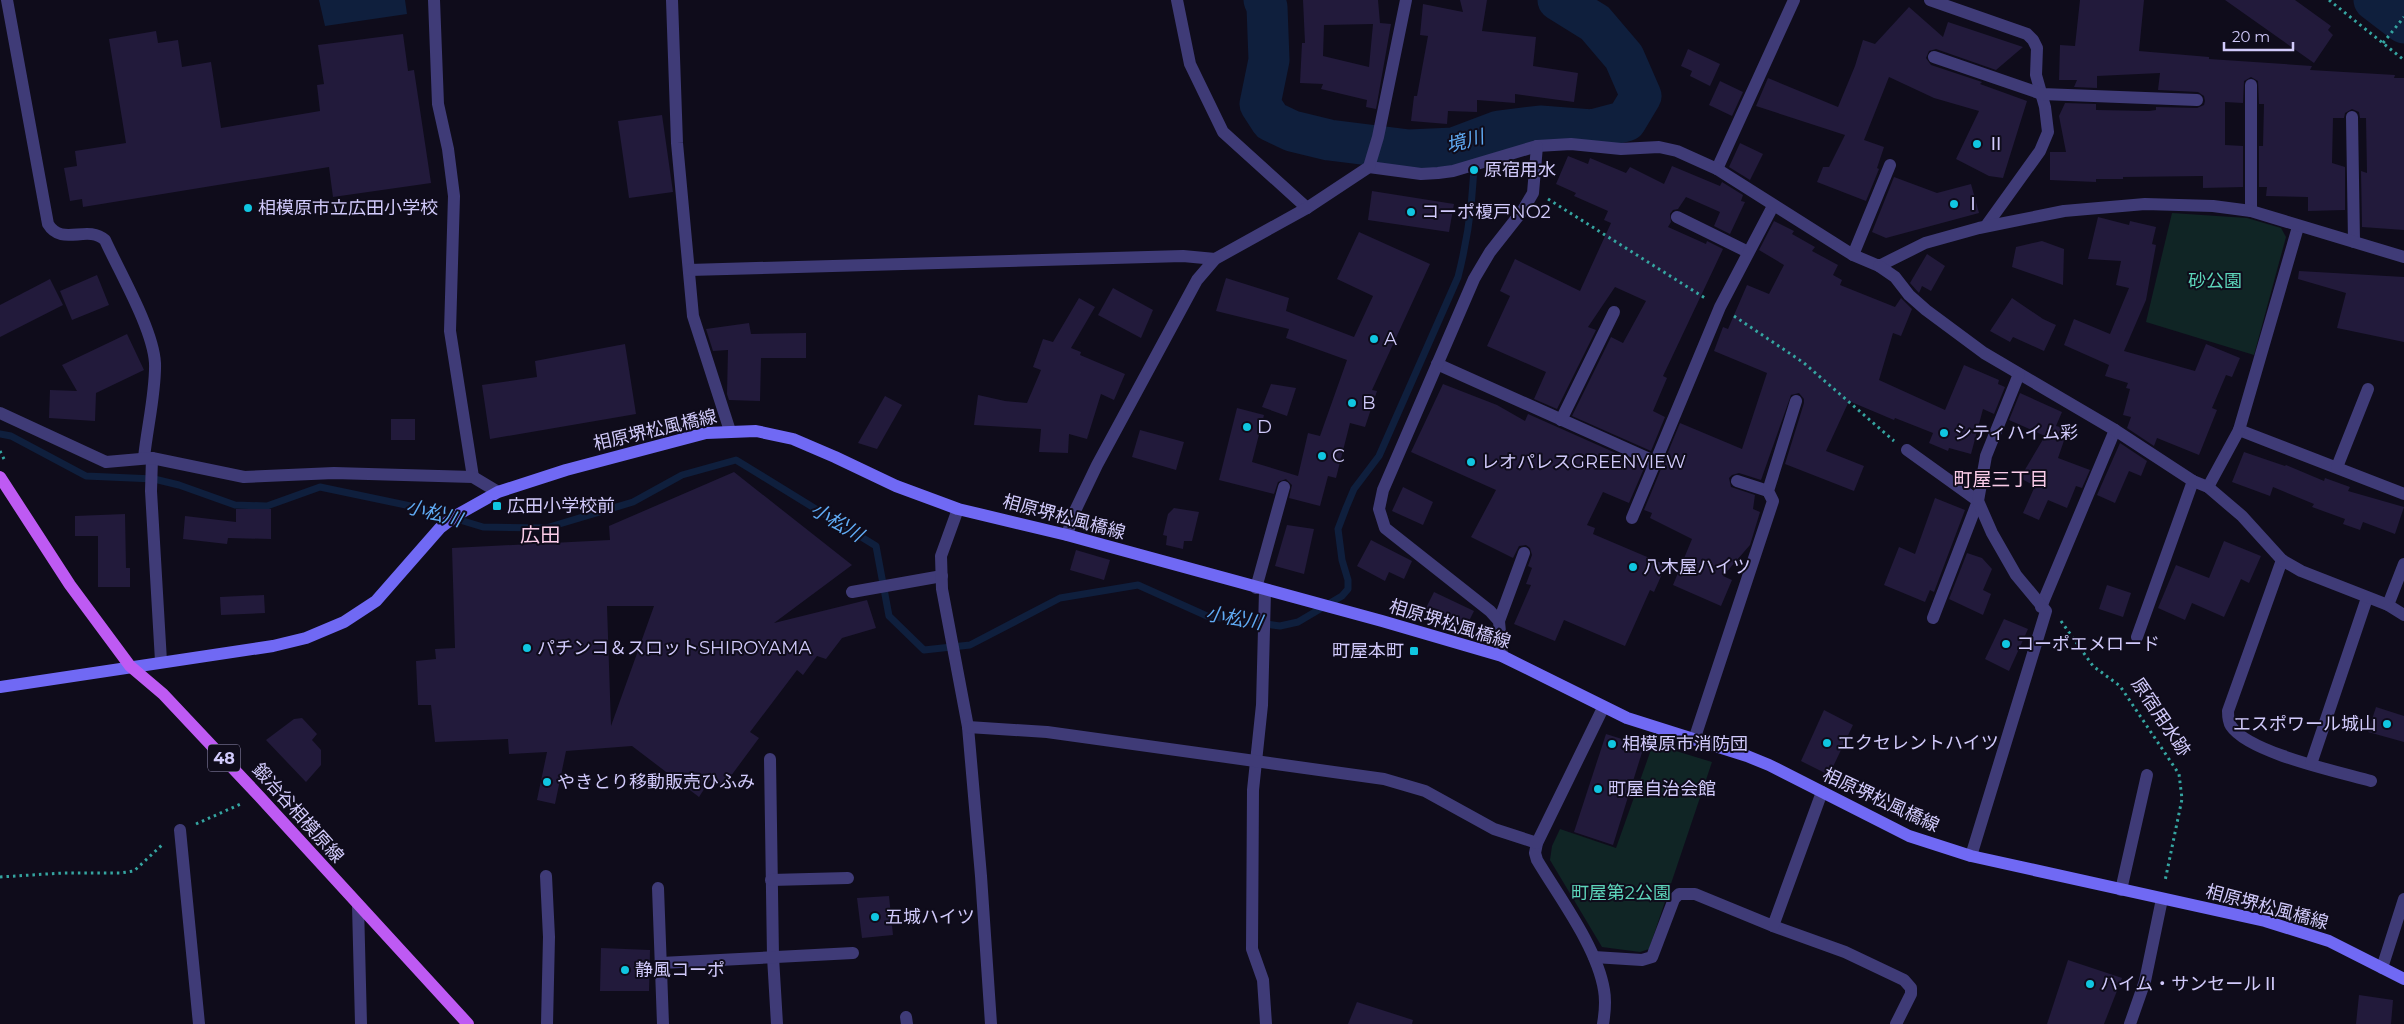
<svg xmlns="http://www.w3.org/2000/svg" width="2404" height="1024" viewBox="0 0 2404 1024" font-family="Montserrat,'Noto Sans JP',sans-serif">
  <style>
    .green { fill: #102525 }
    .water { fill: #0f1f3d }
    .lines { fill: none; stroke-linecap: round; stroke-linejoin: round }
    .stream { stroke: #0f1f3d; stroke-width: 7 }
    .river { stroke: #0f1f3d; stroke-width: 41 }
    .building { fill: #221a3b; fill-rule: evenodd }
    .path { stroke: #35a5a1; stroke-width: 3; stroke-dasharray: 2.5 4; stroke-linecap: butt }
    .lane { stroke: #3f3b77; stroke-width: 12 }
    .street { stroke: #3f3b77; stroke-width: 12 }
    .secondary { stroke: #7069f4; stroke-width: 12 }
    .primary { stroke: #be5af3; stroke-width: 12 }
    .poi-dot { fill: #10c6e1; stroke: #0f0c1b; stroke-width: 2 }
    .labels { text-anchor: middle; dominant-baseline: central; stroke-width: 4; stroke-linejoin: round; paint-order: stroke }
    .shield { fill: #0f0c1b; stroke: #9791b8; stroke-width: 1 }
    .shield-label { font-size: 16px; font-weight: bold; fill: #d1cafb }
    .poi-label { font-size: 18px; fill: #d1cafb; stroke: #0f0c1b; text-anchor: start }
    .park-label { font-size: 18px; fill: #5dd5ba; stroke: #0f0c1b }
    .street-label { font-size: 18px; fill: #d1cafb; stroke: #0f0c1b }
    .water-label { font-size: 19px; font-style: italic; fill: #60abf4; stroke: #0f0c1b }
    .neighbourhood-label { font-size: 19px; fill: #fbcce9; stroke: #0f0c1b }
    .quarter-label { font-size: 20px; fill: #fbcce9; stroke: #0f0c1b }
  </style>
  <rect width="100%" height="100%" fill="#0f0c1b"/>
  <!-- green -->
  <g class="green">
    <polygon points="2172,213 2247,218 2281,228 2286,237 2254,355 2146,322"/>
    <polygon points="1653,744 1712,762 1649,949 1640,952 1602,947 1550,860 1552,846 1560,829 1616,848"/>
  </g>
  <!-- water -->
  <polygon class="water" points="319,0 405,0 407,14 325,26"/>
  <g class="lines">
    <!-- stream -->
    <path class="stream" d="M0,434L11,436L86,476L154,479L179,485L235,505L267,506L320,487L420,508L483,527L546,528L633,502L682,475L736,460L876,546L889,616L924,650L970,645L1060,598L1138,585L1207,616L1280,626L1298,622L1342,596L1348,589V580L1342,560L1338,529L1346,508L1354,489L1379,456L1458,277C1470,230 1475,188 1474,140"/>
    <!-- river -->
    <g class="river">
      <polyline points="1264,0 1267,7 1269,60 1260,104 1271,121 1292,131 1329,140 1409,150 1454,148 1499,131 1540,126 1592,130 1626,121 1641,96 1624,57 1595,23 1558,0"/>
      <polyline points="2374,0 2404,23"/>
    </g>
  </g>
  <!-- building -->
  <g class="building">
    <path d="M1303,0H1378L1380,23L1391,24L1376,109L1366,107L1367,100L1321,89L1323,84L1300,83L1302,43H1305ZM1373,24L1369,67L1323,56L1324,25Z"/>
    <polygon points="1460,0 1487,0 1482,31 1536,37 1533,66 1578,73 1574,102 1515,94 1515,103 1477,100 1477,112 1448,111 1447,124 1411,121 1414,96 1417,96 1428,36 1420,35 1423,4 1463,12"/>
    <polygon points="2080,0 2144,0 2139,51 2209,57 2209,59 2312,66 2310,70 2395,75 2394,78 2404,78 2404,230 2362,227 2361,171 2367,173 2366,118 2360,118 2359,112 2352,109 2345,113 2344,118 2333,118 2332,163 2345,167 2345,210 2308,211 2308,197 2266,196 2267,187 2259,187 2259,146 2263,146 2264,104 2259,104 2258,81 2251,77 2244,81 2243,103 2225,102 2225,145 2243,146 2243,187 2203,188 2203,176 2123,177 2123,179 2096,179 2096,182 2050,180 2050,152 2066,152 2059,116 2065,103 2096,104 2096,110 2149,111 2156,110 2156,107 2197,108 2204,105 2205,101 2204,96 2198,92 2158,90 2160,73 2097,76 2097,88 2074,87 2077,80 2059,80 2060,45 2075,46"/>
    <polygon points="2225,0 2295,0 2331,26 2328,30 2333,35 2314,63"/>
    <polygon points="1909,7 1943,37 1948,22 2023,47 1996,70 1936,49 1929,51 1926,58 1931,65 1982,82 1980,84 2027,101 2003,178 1989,176 1956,159 1979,111 1934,98 1889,77 1864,140 1884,147 1877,168 1879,169 1866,201 1817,182 1823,167 1829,167 1845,135 1756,106 1768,78 1838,107 1855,66 1863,40 1875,44"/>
    <polygon points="156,31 158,43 178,40 182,67 211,62 221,128 320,111 317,85 324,84 318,45 403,34 408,71 414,70 431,183 333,197 329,167 83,207 82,199 70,201 64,168 77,166 75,151 126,143 109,39"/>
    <polygon points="1688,49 1720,64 1710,86 1690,76 1692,71 1681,66"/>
    <polygon points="1720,81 1743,92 1732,116 1709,105"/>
    <polygon points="662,115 673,192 629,198 618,121"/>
    <polygon points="1740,143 1763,154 1750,180 1729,167"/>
    <polygon points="1568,156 1588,164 1590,158 1626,173 1630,167 1664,184 1672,166 1720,186 1722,182 1743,195 1741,201 1745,202 1730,234 1714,226 1720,212 1686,197 1678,209 1673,210 1670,214 1671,222 1668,227 1706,244 1707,241 1723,249 1663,376 1667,378 1653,411 1665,417 1651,451 1572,416 1611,337 1623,343 1646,301 1615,287 1588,327 1596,330 1557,409 1534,399 1546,372 1487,346 1510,296 1500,291 1515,259 1580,291 1611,223 1604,220 1608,211 1574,196 1576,193 1556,184"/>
    <polygon points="1894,177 1937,193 1971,184 1979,213 1886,238 1872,232"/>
    <polygon points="1372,191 1454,204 1449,232 1368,220"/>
    <polygon points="2098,217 2129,225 2130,221 2156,227 2152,244 2156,245 2146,300 2124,351 2195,371 2206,344 2240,358 2232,377 2226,375 2212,408 2217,410 2199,455 2157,438 2154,446 2127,428 2131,417 2123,415 2130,389 2126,388 2128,383 2105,376 2109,365 2064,345 2074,319 2110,334 2129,288 2116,285 2121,261 2088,259"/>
    <polygon points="1774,221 1794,231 1792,234 1815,247 1812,251 1838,265 1833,275 1842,280 1840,285 1895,307 1901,298 1912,309 1901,336 1893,333 1879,380 1945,410 1964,365 1999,380 1998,384 2005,387 1994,414 1983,409 1971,454 1949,448 1948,451 1929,443 1933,433 1895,418 1894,420 1849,401 1826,451 1864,466 1854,491 1785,464 1804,403 1804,399 1799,393 1791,395 1761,480 1739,473 1732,475 1729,478 1731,487 1755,495 1753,509 1760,512 1750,545 1723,576 1732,580 1721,606 1673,585 1692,539 1650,518 1652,513 1644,510 1680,423 1742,449 1767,373 1714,351 1723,327 1728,329 1747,285 1769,294 1784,265 1759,250"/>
    <polygon points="1359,232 1430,264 1372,390 1377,391 1365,427 1350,423 1336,478 1328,476 1320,506 1289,498 1292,485 1286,479 1278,482 1274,494 1219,480 1237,408 1264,415 1252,462 1298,476 1308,433 1320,436 1347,360 1286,338 1289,329 1216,311 1226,278 1289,298 1286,311 1354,337 1373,296 1337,279"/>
    <polygon points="2042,241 2064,249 2063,285 2012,267 2016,247"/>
    <polygon points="1927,254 1945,266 1931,291 1922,286 1919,293 1910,283"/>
    <polygon points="2299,271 2404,277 2404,342 2337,328 2346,293 2298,279"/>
    <polygon points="97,275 109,305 72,320 60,291"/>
    <polygon points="50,279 63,305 0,337 0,305"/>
    <polygon points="1113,288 1153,310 1141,338 1098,315"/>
    <polygon points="1079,298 1095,307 1071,348 1081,352 1080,355 1125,374 1114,400 1101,394 1087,439 1069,434 1068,453 1039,452 1041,429 974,425 978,395 1005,401 1027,403 1041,370 1033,367 1043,339 1053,342"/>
    <polygon points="2012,298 2043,319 2056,325 2044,351 2013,337 2010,342 1990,331"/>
    <polygon points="749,323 751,334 806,333 806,358 761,358 760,401 729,400 727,394 728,350 713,351 706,329"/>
    <polygon points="127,334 144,370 96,393 95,421 49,418 50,390 77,391 62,365"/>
    <polygon points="625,344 636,414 490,439 482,385 537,377 535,361"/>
    <polygon points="1271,384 1296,388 1287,416 1262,407"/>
    <polygon points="1443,384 1497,405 1525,421 1528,414 1645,466 1629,503 1603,492 1587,525 1595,528 1593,534 1666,565 1654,592 1650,590 1625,646 1564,620 1555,641 1514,624 1531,585 1526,584 1532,568 1528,566 1532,555 1530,548 1526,545 1519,546 1513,558 1471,537 1496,490 1411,452"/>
    <polygon points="2020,393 2062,412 2056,426 2068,429 2058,458 2090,470 2082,488 2076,486 2067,508 2048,500 2039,520 2023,513 2035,486 2020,478 2045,436 2009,420"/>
    <polygon points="885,396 902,405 877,449 858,443"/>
    <rect x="391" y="419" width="24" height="21"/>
    <polygon points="1140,430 1184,442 1176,470 1132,457"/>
    <polygon points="2120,443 2147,461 2141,476 2129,471 2115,503 2097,495"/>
    <polygon points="2244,452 2285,466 2286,465 2324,481 2325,478 2350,487 2348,491 2404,507 2395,534 2363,522 2360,530 2343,524 2345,519 2312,507 2314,504 2273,487 2270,496 2232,482"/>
    <path d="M734,472L852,565L774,623L867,600L876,628L842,638L826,659L817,656L803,675L797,670L750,732L759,738L722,788L710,780L699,797L632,746L566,751L555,804L537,800L547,752L509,754L508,739L435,742L431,705H418L416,661L436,659L435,649L455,648L452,548L610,540L609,526ZM607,606H654L611,726Z"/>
    <polygon points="1403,487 1433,502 1423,525 1392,511"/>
    <polygon points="1935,498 1965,510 1934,592 1930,590 1925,602 1884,585 1899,547 1915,554"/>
    <polygon points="1174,508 1199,512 1192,541 1184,541 1183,549 1166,545 1167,536 1163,535 1168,514"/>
    <polygon points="236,509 271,509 271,539 228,538 227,544 183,539 185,516 236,522"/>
    <polygon points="125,514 126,568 130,568 130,587 98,587 98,536 75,536 75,516"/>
    <polygon points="1287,525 1314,529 1304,574 1275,566"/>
    <polygon points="1371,540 1412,561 1404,579 1389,572 1385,581 1357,566"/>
    <polygon points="2224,541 2261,556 2249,583 2241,579 2224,617 2192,603 2185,620 2158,608 2176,565 2209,578"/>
    <polygon points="1076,550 1110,560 1104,580 1070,570"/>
    <polygon points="1967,553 1982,558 1992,569 1983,590 1991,594 1983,615 1949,599"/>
    <polygon points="2107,585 2131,593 2123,617 2099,609"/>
    <polygon points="1434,592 1474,611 1465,629 1425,610"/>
    <polygon points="264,595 265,613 221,615 220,597"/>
    <polygon points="2004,619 2028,629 2009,671 1985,659"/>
    <polygon points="2376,707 2404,716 2404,742 2368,732"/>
    <polygon points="1824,710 1853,725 1829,775 1801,761"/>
    <polygon points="302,718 317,734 312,740 321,750 321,765 306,782 266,740 294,719"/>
    <polygon points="1606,734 1644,746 1613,845 1574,832"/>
    <polygon points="889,896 893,935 862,938 857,898"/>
    <polygon points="601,948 650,950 649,991 600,991"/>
    <polygon points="2068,960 2122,978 2104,1024 2047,1024"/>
    <polygon points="2359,995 2393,1000 2391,1024 2356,1024"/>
    <polygon points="1357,1002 1413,1020 1412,1024 1348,1024"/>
  </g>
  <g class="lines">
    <!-- path -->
    <g class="path">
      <polyline points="2329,0 2404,60"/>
      <polyline points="2383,43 2404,17"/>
      <polyline points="1548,199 1705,298"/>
      <polyline points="1734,316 1804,363 1894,441"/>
      <polyline points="0,451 4,459"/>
      <polyline points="2061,621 2093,666 2120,686 2179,774 2182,799 2165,881"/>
      <polyline points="196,824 243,803"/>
      <polyline points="0,877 63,873 120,873 134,871 163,844"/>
    </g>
    <!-- lane -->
    <g class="lane">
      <path d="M7,0L48,224C62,247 87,224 105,240C120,273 153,329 155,363C156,391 147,428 144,458"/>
      <polyline points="672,0 677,143 693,316 730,431"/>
      <polyline points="1177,0 1190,64 1223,132 1307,208"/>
      <polyline points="1930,0 2027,34 2033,40 2037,48 2036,75 2045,107 2048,132 2040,151 1986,226"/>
      <polyline points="1934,57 2042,94 2197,100"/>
      <polyline points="2352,117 2354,242"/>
      <polyline points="1717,169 1794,0"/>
      <polyline points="2251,211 2251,85"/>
      <polyline points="1677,217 1748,252"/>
      <polyline points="1853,255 1890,165"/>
      <polyline points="689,270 1183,256 1215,259"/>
      <polyline points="1437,364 1656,462"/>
      <polyline points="1561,420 1614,312"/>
      <polyline points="2239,430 2404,494"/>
      <polyline points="1907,450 1978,501 1933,618"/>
      <polyline points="152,458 151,491 161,661"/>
      <polyline points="2337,467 2368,389"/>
      <polyline points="1737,481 1768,491"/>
      <polyline points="2208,487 2239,430 2298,227"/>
      <polyline points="1632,518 1720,307 1773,206"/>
      <path d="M2282,560L2228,711C2228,716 2228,721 2231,726C2249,753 2339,772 2371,781"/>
      <polyline points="1256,588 1284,487"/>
      <polyline points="1265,591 1262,705 1253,790 1252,949 1263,980 1266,1024"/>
      <polyline points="852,592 942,576"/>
      <polyline points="2388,605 2404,564"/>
      <polyline points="2041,607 2115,430"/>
      <polyline points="1499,621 1524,553"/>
      <polyline points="2137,637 2193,481"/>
      <polyline points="1694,740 1773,501 1768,491 1796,401"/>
      <polyline points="770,759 773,957 777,1024"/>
      <polyline points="2311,764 2367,598"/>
      <polyline points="180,830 199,1024"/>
      <polyline points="546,876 549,937 547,1024"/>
      <polyline points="771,880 848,878"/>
      <polyline points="658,888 663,1024"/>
      <polyline points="2121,890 2147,775"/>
      <polyline points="358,905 361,1024"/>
      <polyline points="1773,926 1845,952 1904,980 1911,988 1911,994 1896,1024"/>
      <polyline points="1594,957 1642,960 1652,957 1674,899 1679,894 1695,894 1773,926 1822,792"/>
      <polyline points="661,963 853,953"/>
      <polyline points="906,1017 907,1024"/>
    </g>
    <!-- street -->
    <g class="street">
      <polyline points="434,0 438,104 448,149 454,196 450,331 473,477"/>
      <polyline points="1369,167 1421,174 1438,173 1453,171 1537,146 1571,144 1621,149 1659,147 1677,151 1717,169 1853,255 1879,266 1925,243 1979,228 2064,211 2145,204 2213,206 2251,211 2404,257"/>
      <polyline points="1879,266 1895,277 1909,295 1926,310 1984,353 2115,430 2193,481 2208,487 2242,516 2282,560 2301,571 2388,605 2404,615"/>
      <polyline points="0,413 106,462 152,458 244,477 334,473 473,477 498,492"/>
      <polyline points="958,509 941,556 942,589 968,727 981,876 991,1024"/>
      <polyline points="1067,535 1074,513 1097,465 1197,280 1215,259 1307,208 1369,167 1378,137 1406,0"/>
      <polyline points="1502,656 1499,621 1490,611 1385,528 1379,509 1383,490 1474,279 1490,252 1523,210 1533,193 1537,146"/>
      <path d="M1603,708L1537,843L1535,853L1537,860C1559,897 1597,947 1604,990C1606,1001 1605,1012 1603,1024"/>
      <polyline points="968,727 1047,732 1384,779 1425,791 1494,829 1537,843"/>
      <polyline points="1971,856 2046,611 2016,575 1992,533 1978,501 1986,456 2019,374"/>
      <polyline points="2382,968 2404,899"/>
      <polyline points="2130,1024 2145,981 2162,899"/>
    </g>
    <!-- secondary -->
    <polyline class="secondary" points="0,687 273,646 306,638 344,622 376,601 440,528 457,515 498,492 566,470 706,433 756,431 793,439 835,457 896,486 958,509 1067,535 1382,621 1502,656 1627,718 1747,756 1769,765 1909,836 1971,856 2265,921 2329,941 2404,979"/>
    <!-- primary -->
    <polyline class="primary" points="0,477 70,585 130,666 163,694 259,796 468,1024"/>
  </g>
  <!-- markers -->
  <g class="poi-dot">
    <circle cx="1977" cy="144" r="5"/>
    <circle cx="1474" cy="170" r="5"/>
    <circle cx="1954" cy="204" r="5"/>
    <circle cx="248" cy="208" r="5"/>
    <circle cx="1411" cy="212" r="5"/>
    <circle cx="1374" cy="339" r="5"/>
    <circle cx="1352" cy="403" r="5"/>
    <circle cx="1247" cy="427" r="5"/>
    <circle cx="1944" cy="433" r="5"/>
    <circle cx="1322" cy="456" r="5"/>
    <circle cx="1471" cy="462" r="5"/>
    <rect x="492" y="501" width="10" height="10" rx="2.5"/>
    <circle cx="1633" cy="567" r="5"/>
    <circle cx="2006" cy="644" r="5"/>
    <circle cx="527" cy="648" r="5"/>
    <rect x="1409" y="646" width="10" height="10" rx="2.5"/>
    <circle cx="2387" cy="724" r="5"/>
    <circle cx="1827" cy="743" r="5"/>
    <circle cx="1612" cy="744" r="5"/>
    <circle cx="547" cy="782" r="5"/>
    <circle cx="1598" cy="789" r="5"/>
    <circle cx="875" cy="917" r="5"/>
    <circle cx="625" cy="970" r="5"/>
    <circle cx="2090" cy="984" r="5"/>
  </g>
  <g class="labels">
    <!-- shield labels -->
    <rect class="shield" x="208" y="744.5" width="32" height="27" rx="4"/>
    <g class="shield-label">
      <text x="224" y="758">48</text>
    </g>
    <!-- poi labels -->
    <g class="poi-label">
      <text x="1987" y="144">Ⅱ</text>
      <text x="1484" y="170">原宿用水</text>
      <text x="1964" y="204">Ⅰ</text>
      <text x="258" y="208">相模原市立広田小学校</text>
      <text x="1421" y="212">コーポ榎戸NO2</text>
      <text x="1384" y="339">A</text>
      <text x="1362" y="403">B</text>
      <text x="1257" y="427">D</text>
      <text x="1954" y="433">シティハイム彩</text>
      <text x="1332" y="456">C</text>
      <text x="1481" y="462">レオパレスGREENVIEW</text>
      <text x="507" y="506">広田小学校前</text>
      <text x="1643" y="567">八木屋ハイツ</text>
      <text x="2016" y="644">コーポエメロード</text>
      <text x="537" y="648">パチンコ＆スロットSHIROYAMA</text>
      <text x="1404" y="651" text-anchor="end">町屋本町</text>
      <text x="2377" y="724" text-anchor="end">エスポワール城山</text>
      <text x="1837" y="743">エクセレントハイツ</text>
      <text x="1622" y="744">相模原市消防団</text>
      <text x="557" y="782">やきとり移動販売ひふみ</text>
      <text x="1608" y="789">町屋自治会館</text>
      <text x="885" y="917">五城ハイツ</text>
      <text x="635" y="970">静風コーポ</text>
      <text x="2100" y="984">ハイム・サンセールⅡ</text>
    </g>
    <!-- park labels -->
    <g class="park-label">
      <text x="2215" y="281">砂公園</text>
      <text x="1621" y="893">町屋第2公園</text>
    </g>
    <!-- street labels -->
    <g class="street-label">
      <text transform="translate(655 430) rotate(-13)">相原堺松風橋線</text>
      <text transform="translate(1064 517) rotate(15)">相原堺松風橋線</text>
      <text transform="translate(1450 624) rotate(17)">相原堺松風橋線</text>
      <text transform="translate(2161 717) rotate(56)">原宿用水跡</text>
      <text transform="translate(1881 800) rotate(25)">相原堺松風橋線</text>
      <text transform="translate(298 813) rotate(48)">鍛冶谷相模原線</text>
      <text transform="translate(2267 907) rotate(15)">相原堺松風橋線</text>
    </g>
    <!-- water labels -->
    <g class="water-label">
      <text transform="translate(1465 141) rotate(-15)">境川</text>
      <text transform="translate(434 513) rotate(15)">小松川</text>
      <text transform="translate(837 522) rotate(31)">小松川</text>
      <text transform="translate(1234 618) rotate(10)">小松川</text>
    </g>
    <!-- neighbourhood labels -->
    <g class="neighbourhood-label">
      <text x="2001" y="479">町屋三丁目</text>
    </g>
    <!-- quarter labels -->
    <g class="quarter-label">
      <text x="540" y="535">広田</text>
    </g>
  </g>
  <!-- scale -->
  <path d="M2224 42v8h69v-8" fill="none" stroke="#d1cafb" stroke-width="2.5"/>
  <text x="2232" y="42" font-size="15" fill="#d1cafb" stroke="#0f0c1b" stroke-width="4" paint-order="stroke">20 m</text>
</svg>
